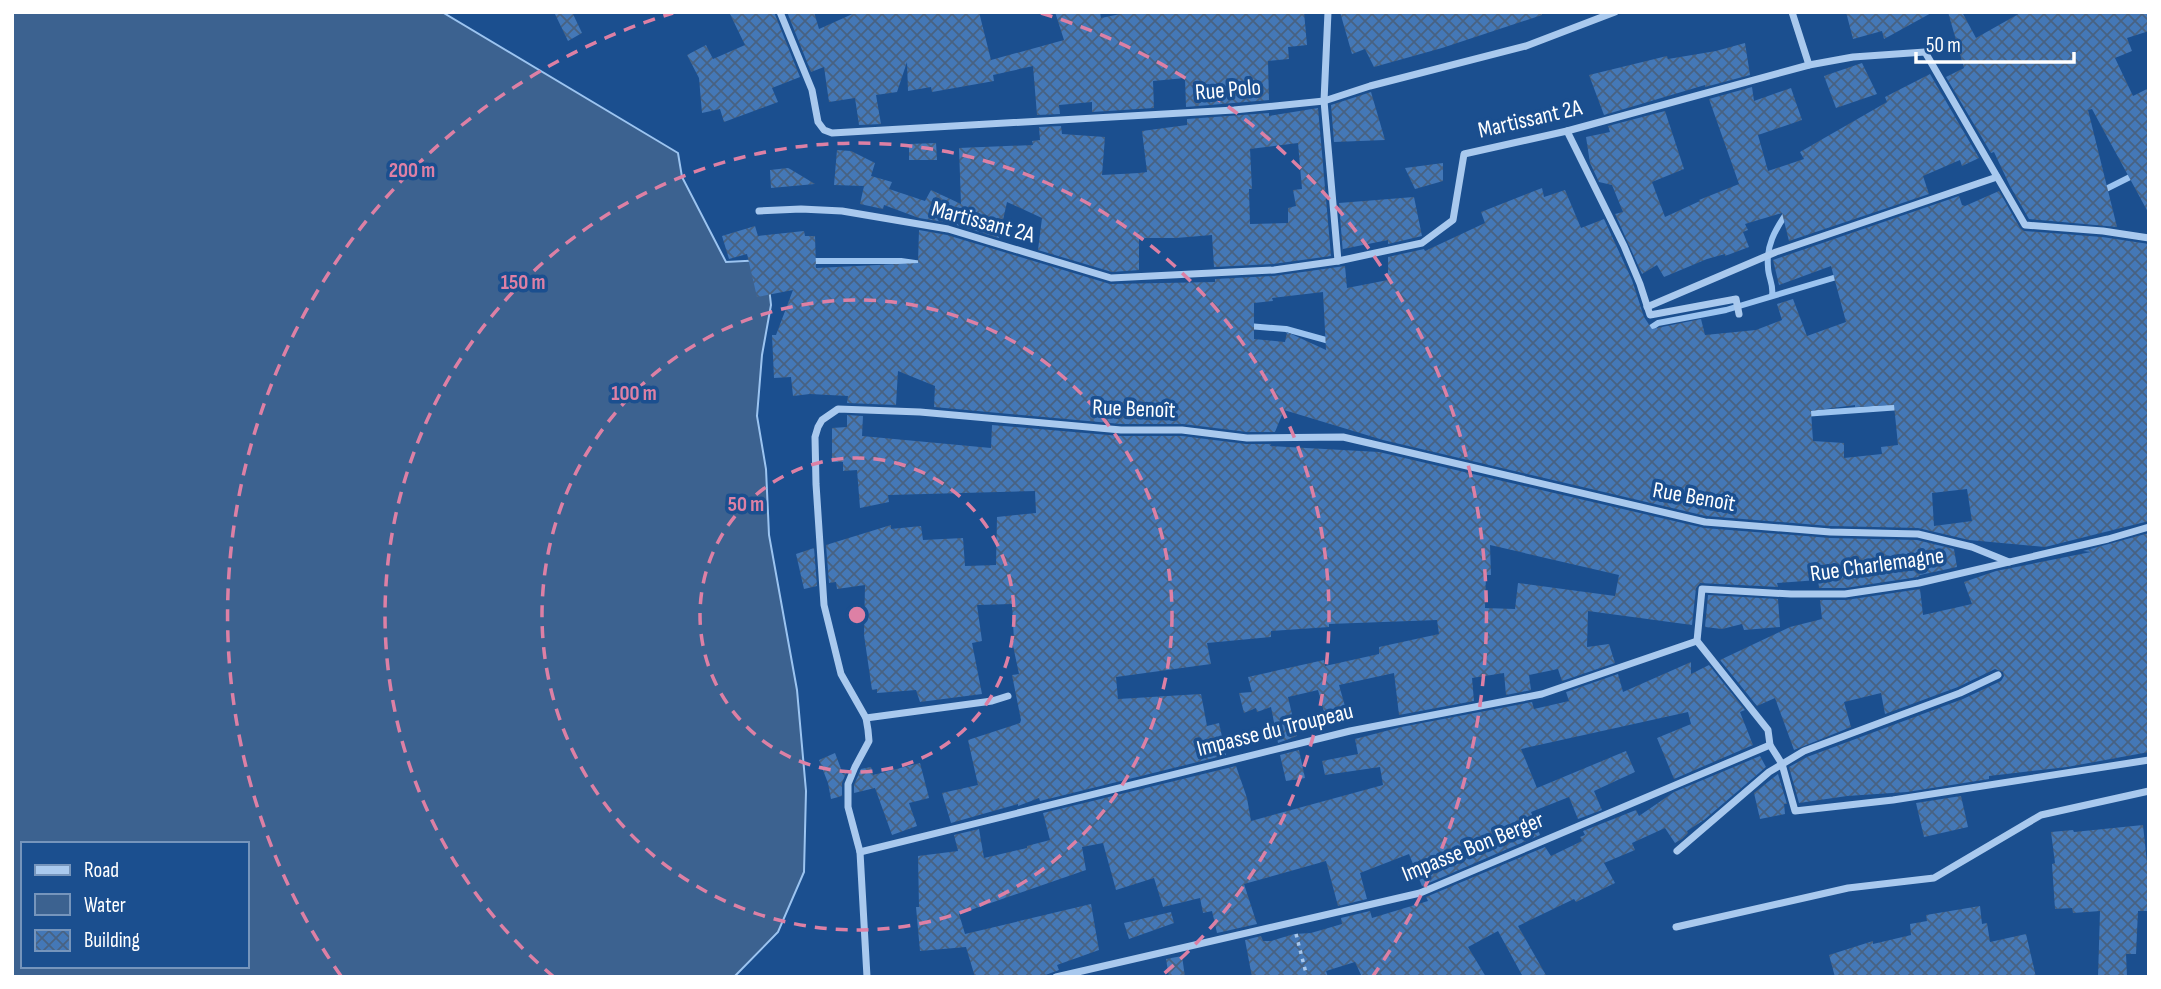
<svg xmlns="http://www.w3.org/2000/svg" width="2161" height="989" viewBox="0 0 2161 989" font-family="'Sofia Sans Condensed',sans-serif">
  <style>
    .water { fill: #3c6290; stroke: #9cc4f0; stroke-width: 2; fill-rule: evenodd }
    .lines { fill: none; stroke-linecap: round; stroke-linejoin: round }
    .stream { stroke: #9cc4f0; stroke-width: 6 }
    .building { fill: url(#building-cross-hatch); fill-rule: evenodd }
    .path { stroke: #a9c9ee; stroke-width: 3.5; stroke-dasharray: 3.5 5; stroke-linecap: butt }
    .street { stroke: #a9c9ee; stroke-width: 7 }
    .ring { fill: none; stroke: #dd80a5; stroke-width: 3.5; stroke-dasharray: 12 9 }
    .labels { text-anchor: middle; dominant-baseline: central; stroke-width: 7; stroke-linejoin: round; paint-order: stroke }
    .street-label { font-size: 23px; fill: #fff; stroke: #1b4f8f }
    .centre { fill: #dd80a5; stroke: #1b4f8f; stroke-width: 3.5 }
    .ring-label { font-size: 21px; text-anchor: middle; font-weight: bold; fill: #dd80a5; stroke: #1b4f8f; stroke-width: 7; stroke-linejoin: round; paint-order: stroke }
  </style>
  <defs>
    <pattern id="building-cross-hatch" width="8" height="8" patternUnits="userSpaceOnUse" patternTransform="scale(1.75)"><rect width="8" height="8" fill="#4478b7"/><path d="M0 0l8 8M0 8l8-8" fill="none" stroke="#486282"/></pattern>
  </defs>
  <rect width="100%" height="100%" fill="#1b4f8f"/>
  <!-- water -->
  <path class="water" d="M12,12H442L678,153L682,177L726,262L766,260L771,305L762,355L757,416L766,469L769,535L797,690L806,791L804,872L778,932L734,977H12ZM23,844H247V966H23Z"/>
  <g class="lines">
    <!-- stream -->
    <g class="stream">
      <polyline points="2100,192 2134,175"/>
      <polyline points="810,261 901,261 922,264"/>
      <path d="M1772,295C1774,285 1768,277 1768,267C1766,246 1775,230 1786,214"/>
      <polyline points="1248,326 1286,329 1333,342"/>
      <polyline points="1646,331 1658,323 1726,310 1840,276"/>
      <polyline points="1803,414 1901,407"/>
    </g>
  </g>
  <!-- building -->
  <g class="building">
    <polygon points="554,12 572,12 582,33 568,41"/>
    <polygon points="729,12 774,12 800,77 772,88 778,102 724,122 720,109 702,113 699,78 687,55 706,45 713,59 745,45"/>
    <polygon points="787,12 814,12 819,29 857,12 979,12 991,60 1064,40 1055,12 1100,12 1101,18 1130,12 1304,12 1307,45 1288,47 1289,59 1268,61 1269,100 1186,107 1185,78 1153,81 1154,108 1092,112 1092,102 1059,105 1060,114 1037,115 1033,66 993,75 994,81 932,92 931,87 908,91 907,62 897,92 876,95 881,124 859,125 855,98 829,102 824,67 811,72"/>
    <polygon points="1340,12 1542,12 1542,15 1442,48 1374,67 1365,49 1352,54"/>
    <polygon points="1846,12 1933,12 1884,39 1882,31 1853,39"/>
    <polygon points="1948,12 1962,12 1976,38 2022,12 2149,12 2149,31 2127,38 2132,51 2115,58 2133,96 2149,88 2149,214 2092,109 2088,110 2117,227 2029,219 2010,186 1994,152 1991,153 1946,77 1964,68"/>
    <polygon points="1745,43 1750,75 1705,87 1705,85 1604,115 1589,75 1667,56 1668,59 1716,51"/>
    <polygon points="1862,63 1877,94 1836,108 1824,76"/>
    <polygon points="1930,74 1979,158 1962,166 1960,160 1923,176 1929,194 1789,241 1782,213 1745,224 1748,230 1743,232 1749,247 1725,256 1725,254 1707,259 1664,277 1657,265 1642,274 1615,214 1623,212 1612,185 1599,182 1590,163 1586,137 1610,132 1608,126 1665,111 1684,169 1652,182 1665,217 1700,201 1699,200 1739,184 1709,99 1752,87 1754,101 1791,88 1802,120 1758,135 1768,171 1804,159 1800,152 1887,102 1885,97"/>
    <polygon points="1371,92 1385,140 1334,142 1331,105"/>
    <path d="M1318,108L1331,256L1273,264L1214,267L1212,235L1176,238H1139V270L1112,272L1038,250L1042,218L1007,202L999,238L950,223L919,218L884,205L883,209L860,204L864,186L834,185L837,150L851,151L875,163L871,176L892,182L889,189L925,201L931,190L961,204L959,148L1033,145L1032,141L1040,140L1039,127L1061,126L1062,134L1105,137L1102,175L1139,173L1147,172L1142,131L1187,125V119L1269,113V116ZM1298,143L1302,189L1293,190L1296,206L1288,208V223L1250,224L1249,189H1252L1250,149Z"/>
    <polygon points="936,143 937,160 909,160 909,144"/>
    <polygon points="1443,163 1443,181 1415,189 1405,168"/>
    <polygon points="788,168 790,169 815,184 771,188 770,170"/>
    <path d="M1542,188L1544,197L1565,190L1581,228L1604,219L1632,280L1644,317L1652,329L1701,319L1705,335L1756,330L1782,320L1777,304L1793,299L1807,336L1846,322L1831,266L1779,285L1773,260L1959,196L1962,205L1965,206L1999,191L2020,228L2024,231L2102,237L2149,244V521L2045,547L1969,540L1918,528L1830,526L1706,516L1383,440L1284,410L1275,432H1247L1183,424H1121L934,407L935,386L898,371L896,405L847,403L848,396L810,394L793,396L791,377L774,378L772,335H776L793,290L757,297L747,254L729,259L722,236L755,226L758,236L804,231L805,236H815L816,268L918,263L919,230L947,235L1110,284L1215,282V279L1274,276L1345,266L1347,288L1388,280V257L1424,249L1425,251L1485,223L1481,212ZM1323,292L1326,350L1287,332L1285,342L1254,339V303L1273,301L1272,298ZM1855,405V407L1894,405L1898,445L1881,447L1882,454L1844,458V443L1813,441L1811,411ZM1967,489L1972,521L1934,526L1932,493Z"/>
    <polygon points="1414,197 1422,236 1388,244 1388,240 1343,249 1343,254 1339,203"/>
    <path d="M847,415L863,416L862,436L991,448L992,425L1120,436H1182L1246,444H1271L1270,446L1379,452L1704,528L1830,538L1917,540L1954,549L1957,567L1920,575L1918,577L1845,588H1819L1818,580L1777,583L1778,587L1700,583L1696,588L1692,625L1588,611L1587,647L1609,644L1615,663L1562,681L1558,669L1529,675L1531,690L1506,695L1504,673L1472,678L1474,701L1399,715L1394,673L1339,685L1348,717L1327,723L1318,690L1288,697L1297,736L1278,743L1271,707L1257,712L1256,708L1244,713L1239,693L1252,692L1248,677L1324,660L1325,666L1379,654V647L1439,634L1437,620L1329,624V627L1271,631V637L1207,643L1211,664L1116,677L1118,699L1201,694L1207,726L1219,723L1226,755L1040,801L1039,798L1018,806V804L951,823L942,793L978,785L968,740L1020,723L1021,720L1012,675L1019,674L1012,641H1014L1012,604L977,605L982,641L972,643L982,694L920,702L916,690L877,693V689L872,690L864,635L865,585L837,589L836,582L829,583L826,545L891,525V529L921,526L923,540L963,538L965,566L996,565L997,517L1036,513L1035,491L888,495L889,502L860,508L857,470L843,471V462H832V428L847,427ZM1490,545L1619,575L1615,596L1518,583L1515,609L1485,608L1486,575H1491Z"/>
    <polygon points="2149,533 2149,752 2067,767 1989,776 1989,779 1907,792 1847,796 1799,803 1789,767 1807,757 1963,699 2001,681 2004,676 2003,672 1995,669 1958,687 1885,714 1881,693 1844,702 1851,727 1794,750 1775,698 1757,706 1720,660 1790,627 1822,619 1820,600 1846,600 1920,589 1923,615 1972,604 1964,582 1996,571 2091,552 2083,551"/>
    <polygon points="814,548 817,586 804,589 796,554"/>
    <polygon points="1708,595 1778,599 1780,627 1744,630 1742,624 1722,629 1705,627"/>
    <polygon points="1691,662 1691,674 1709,665 1745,710 1740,712 1753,745 1674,779 1657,738 1691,724 1688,712 1521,749 1537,788 1626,751 1635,772 1594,791 1602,810 1578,819 1569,797 1531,812 1540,835 1422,886 1409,854 1360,873 1367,899 1338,906 1326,861 1244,884 1257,924 1217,933 1212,911 1203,913 1200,898 1163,907 1154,878 1116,890 1103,843 1082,847 1086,870 959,914 965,934 1091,904 1099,950 1057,965 1059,970 1040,977 975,977 966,947 920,951 916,907 919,907 918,856 958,851 954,835 979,829 984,858 1027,848 1027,846 1050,840 1043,813 1236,766 1247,798 1251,821 1383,785 1380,767 1325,775 1322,761 1358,754 1355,739 1401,727 1532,702 1534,709 1569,701 1566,692 1618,674 1623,692"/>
    <polygon points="1299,750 1305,778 1286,781 1280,755"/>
    <polygon points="835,753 843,774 846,773 842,783 842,796 831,799 828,783 819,760"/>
    <polygon points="1760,756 1766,767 1704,820 1687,831 1688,833 1682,839 1675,843 1665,828 1632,843 1635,850 1604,863 1615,883 1576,902 1574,899 1518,926 1547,977 1523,977 1498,931 1468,947 1486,977 1362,977 1355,962 1326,971 1328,977 1252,977 1245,940 1261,936 1263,941 1271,941 1294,934 1311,933 1342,924 1341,918 1370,911 1372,918 1428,901 1426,897 1545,847 1551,856 1582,841 1580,837 1585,835 1583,831 1636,810 1639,816 1674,792"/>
    <polygon points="920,763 929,798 909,803 917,826 892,835 875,788 854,793 854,785 861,769 871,767 873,775"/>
    <polygon points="1778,774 1787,804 1784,804 1785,814 1760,819 1754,793"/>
    <polygon points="1961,796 1968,827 1924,837 1916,803"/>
    <polygon points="2143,825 2149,882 2149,911 2138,911 2136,954 2126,954 2127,977 2098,977 2100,911 2073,913 2072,908 2055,909 2052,864 2055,863 2051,832 2073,830 2074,832"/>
    <polygon points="1980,906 1982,924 1987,923 1990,942 2026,934 2036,977 1835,977 1829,955 1873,941 1873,944 1911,935 1910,924 1927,921 1926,915"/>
    <polygon points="1171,912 1174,923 1129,939 1124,923"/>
    <polygon points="1182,956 1185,977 1169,977 1166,959"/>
  </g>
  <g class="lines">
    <!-- path -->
    <polyline class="path" points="1296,934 1307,977"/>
    <!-- street -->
    <g class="street">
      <polyline points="780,12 812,90 818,122 824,130 832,133 1234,110 1324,101 1370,86 1526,46 1615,12"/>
      <polyline points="1328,12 1324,101 1338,261"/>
      <polyline points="1792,12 1809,65"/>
      <polyline points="1567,131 1624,246 1640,284 1650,315 1736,299 1739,314"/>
      <polyline points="759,211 801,209 842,211 948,229 1111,278 1274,270 1338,261 1422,243 1453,220 1464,154 1567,131 1809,65 1853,57 1925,52 2025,225 2103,231 2149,238"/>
      <polyline points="1647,307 1776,252 1997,177"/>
      <polyline points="2149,527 2108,539 1919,583 1845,594 1791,594 1702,589 1697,641 1768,730 1770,745 1782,764 1795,811 1893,800 2149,760"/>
      <polyline points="866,718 992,701 1008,696"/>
      <polyline points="1677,851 1769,772 1804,751 1960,693 1998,675"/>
      <polyline points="860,852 1350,731 1542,694 1697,641"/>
      <polyline points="1676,927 1848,888 1934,878 2041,815 2149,791"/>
      <polyline points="867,977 860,852 848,807 848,784 855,767 869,741 868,730 866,718 841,674 824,605 816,484 815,437 818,427 822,420 838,409 920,412 1121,430 1182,430 1247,438 1343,437 1705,522 1830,532 1918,534 1972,547 2009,562"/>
      <polyline points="1056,977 1420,893 1770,745"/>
    </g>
  </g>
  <!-- distance rings -->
  <g class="ring">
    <circle cx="857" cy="615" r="157"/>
    <circle cx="857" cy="615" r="315"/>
    <path d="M554 977A472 472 0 1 1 1160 977"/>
    <path d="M341 976A630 630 0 0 1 673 13M1041 13A630 630 0 0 1 1373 976"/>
  </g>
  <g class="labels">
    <!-- street labels -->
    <g class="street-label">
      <text transform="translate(1228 90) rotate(-5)">Rue Polo</text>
      <text transform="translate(1530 119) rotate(-13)">Martissant 2A</text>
      <text transform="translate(983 222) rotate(15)">Martissant 2A</text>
      <text transform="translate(1134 409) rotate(2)">Rue Benoît</text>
      <text transform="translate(1694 497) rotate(10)">Rue Benoît</text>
      <text transform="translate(1877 565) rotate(-8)">Rue Charlemagne</text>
      <text transform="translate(1275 730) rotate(-14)">Impasse du Troupeau</text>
      <text transform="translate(1473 847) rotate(-22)">Impasse Bon Berger</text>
    </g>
  </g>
  <circle cx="857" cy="615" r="10" class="centre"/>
  <g class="ring-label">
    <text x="412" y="177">200 m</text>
    <text x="523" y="289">150 m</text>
    <text x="634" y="400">100 m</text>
    <text x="746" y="511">50 m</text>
  </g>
  <!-- border -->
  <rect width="2161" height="989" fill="none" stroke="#ffffff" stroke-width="28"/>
  <!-- legend -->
  <rect x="21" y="842" width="228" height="126" fill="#1b4f8f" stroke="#7695bc" stroke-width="2"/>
  <rect x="35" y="865" width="35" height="10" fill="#a9c9ee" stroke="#7695bc" stroke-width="2"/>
  <text x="84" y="877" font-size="21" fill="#ffffff">Road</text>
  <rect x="35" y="894" width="35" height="21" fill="#3c6290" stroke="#7695bc" stroke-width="2"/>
  <text x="84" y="912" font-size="21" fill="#ffffff">Water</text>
  <rect x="35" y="930" width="35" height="21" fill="url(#building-cross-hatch)" stroke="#7695bc" stroke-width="2"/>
  <text x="84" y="947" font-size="21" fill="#ffffff">Building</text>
  <!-- scale -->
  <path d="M1916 52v10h158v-10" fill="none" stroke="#ffffff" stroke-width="3.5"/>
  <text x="1926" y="52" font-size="21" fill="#ffffff" stroke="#1b4f8f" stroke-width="5" paint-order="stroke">50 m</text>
</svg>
